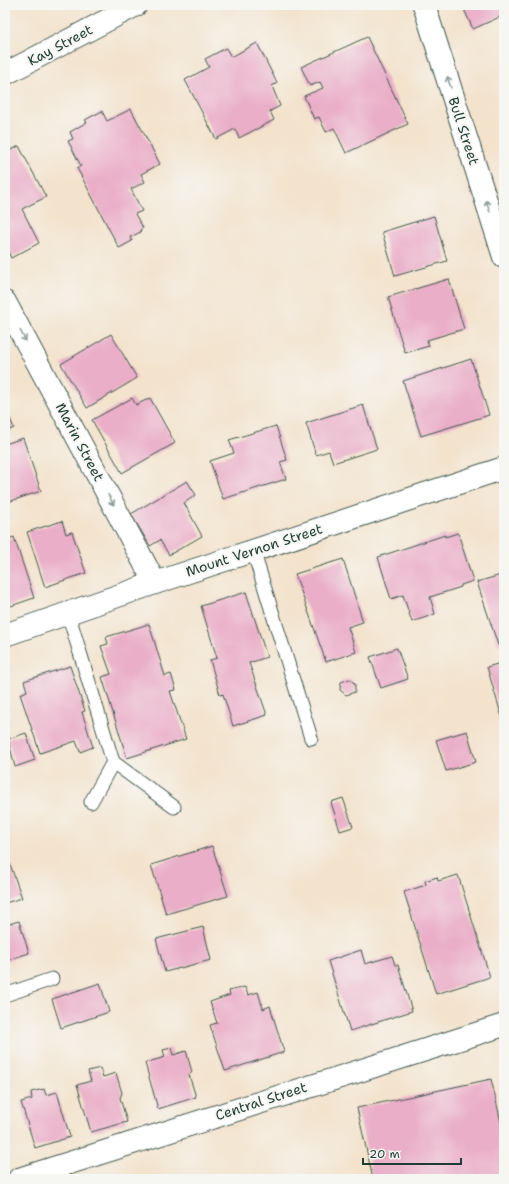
<svg xmlns="http://www.w3.org/2000/svg" width="509" height="1184" viewBox="0 0 509 1184" font-family="'Shantell Sans',sans-serif">
  <style>
    .building { fill: #eaaec8 }
    .lines { fill: none; stroke-linecap: round; stroke-linejoin: round }
    .lane-casing { stroke: #3f564b; stroke-width: 15 }
    .street-casing { stroke: #3f564b; stroke-width: 24 }
    .secondary-casing { stroke: #3f564b; stroke-width: 24 }
    .lane { stroke: #fff; stroke-width: 13 }
    .street { stroke: #fff; stroke-width: 22 }
    .secondary { stroke: #fff; stroke-width: 22 }
    .oneway { stroke: #8f9e9a }
    .labels { text-anchor: middle; dominant-baseline: central; stroke-width: 4; stroke-linejoin: round; paint-order: stroke }
    .street-label { font-size: 14px; fill: #1f3d34; stroke: #f6f6f2 }
  </style>
  <rect width="100%" height="100%" fill="#f6f6f2"/>
  <filter id="ink" filterUnits="userSpaceOnUse"><feTurbulence type="fractalNoise" baseFrequency=".025" numOctaves="2"/><feDisplacementMap in="SourceGraphic" scale="8" xChannelSelector="R" yChannelSelector="G"/><feConvolveMatrix kernelMatrix="1 2 1 2 8 2 1 2 1" color-interpolation-filters="sRGB"/></filter>
  <filter id="wash" filterUnits="userSpaceOnUse"><feTurbulence type="fractalNoise" baseFrequency=".012" numOctaves="4" result="noise"/><feDisplacementMap in="SourceGraphic" scale="16" xChannelSelector="R" yChannelSelector="G"/><feGaussianBlur stdDeviation="0.9" result="paint"/><feColorMatrix in="noise" values="0 0 0 0 0 0 0 0 0 0 0 0 0 0 0 0 0 1.4 0 .05"/><feComposite in="paint" operator="in"/></filter>
  <g filter="url(#wash)">
    <rect width="100%" height="100%" fill="#f3e3cd"/>
    <g id="blocks">
      <!-- building -->
      <g class="building">
        <polygon points="462,5 504,5 504,15 473,29"/>
        <polygon points="367,37 408,124 346,153 334,128 326,132 319,117 314,119 304,96 323,88 320,82 310,86 301,67"/>
        <polygon points="257,43 277,83 272,86 280,106 270,111 274,120 239,138 235,129 216,139 185,80 209,67 205,59 226,48 231,57"/>
        <polygon points="131,109 160,164 141,174 145,182 131,189 142,211 135,214 143,228 140,230 141,232 130,237 132,241 119,248 77,168 81,166 68,141 73,139 70,132 87,122 85,120 102,111 107,121"/>
        <polygon points="19,146 46,197 22,209 39,243 11,258 5,246 5,153"/>
        <polygon points="434,216 447,261 395,276 382,232"/>
        <polygon points="449,279 464,329 427,340 429,346 405,353 388,297"/>
        <polygon points="111,334 137,378 87,408 61,364"/>
        <polygon points="471,359 489,415 421,436 403,381"/>
        <polygon points="132,398 136,405 150,398 175,443 122,473 92,420"/>
        <polygon points="363,405 377,449 333,463 329,451 316,455 306,423"/>
        <polygon points="5,407 14,428 5,432"/>
        <polygon points="276,426 287,460 280,462 286,479 223,499 210,461 234,453 229,440"/>
        <polygon points="23,438 41,491 5,503 5,444"/>
        <polygon points="187,481 196,495 184,503 202,536 169,555 160,540 150,546 131,514"/>
        <polygon points="62,521 66,534 72,532 86,573 45,587 27,532"/>
        <polygon points="458,533 473,581 461,585 461,587 430,597 435,614 412,622 403,595 391,599 378,557 445,535 445,537"/>
        <polygon points="14,537 34,598 5,608 5,540"/>
        <polygon points="343,559 363,622 348,627 356,652 326,662 295,574"/>
        <polygon points="504,574 504,643 498,645 477,582"/>
        <polygon points="246,592 267,657 249,663 267,715 233,726 223,694 220,695 210,660 217,658 201,606"/>
        <polygon points="149,624 165,676 171,674 176,690 170,691 186,739 127,758 102,677 111,674 101,646 108,644 106,637"/>
        <polygon points="397,648 408,679 381,688 370,657"/>
        <polygon points="504,662 504,724 487,667"/>
        <polygon points="70,666 85,711 82,712 93,747 80,752 76,741 40,753 20,694 27,691 24,681"/>
        <polygon points="350,679 355,684 355,692 346,695 340,690 341,682"/>
        <polygon points="467,731 476,762 446,771 436,740"/>
        <polygon points="26,733 35,760 15,767 8,739"/>
        <polygon points="343,798 353,827 340,831 331,802"/>
        <polygon points="212,846 228,896 166,914 151,865"/>
        <polygon points="10,864 22,898 5,903 5,866"/>
        <polygon points="458,875 490,977 436,994 404,892 426,885 425,881 437,877 438,881"/>
        <polygon points="504,885 504,898 500,886"/>
        <polygon points="19,921 29,953 5,961 5,925"/>
        <polygon points="203,927 211,960 165,972 156,939"/>
        <polygon points="361,950 365,964 392,956 395,965 398,965 412,1011 350,1031 328,961"/>
        <polygon points="100,983 109,1012 61,1028 52,999"/>
        <polygon points="245,987 248,995 258,992 263,1009 270,1006 284,1052 225,1071 210,1025 217,1023 210,1002 230,995 229,991"/>
        <polygon points="171,1048 173,1055 186,1051 192,1072 189,1075 196,1097 158,1109 145,1063 165,1057 163,1050"/>
        <polygon points="100,1068 103,1077 116,1073 122,1093 120,1098 127,1122 91,1132 77,1085 91,1081 88,1071"/>
        <polygon points="491,1079 504,1135 504,1179 373,1179 357,1108"/>
        <polygon points="44,1089 46,1095 57,1092 70,1137 35,1148 21,1102 32,1099 31,1092"/>
      </g>
    </g>
  </g>
  <g filter="url(#ink)">
    <use href="#blocks" fill-opacity="0" stroke="#3f564b" stroke-width="1"/>
    <g class="lines">
      <defs>
        <g id="lane">
          <polyline points="253,550 311,738"/>
          <polyline points="68,613 113,762 91,802"/>
          <polyline points="113,762 174,807"/>
          <polyline points="5,995 52,979"/>
        </g>
        <g id="street">
          <polyline points="424,5 504,257"/>
          <polyline points="5,302 155,583"/>
          <polyline points="5,635 155,583 504,468"/>
          <polyline points="19,1179 504,1025"/>
        </g>
        <polyline id="secondary" points="5,74 136,5"/>
      </defs>
      <!-- lane casing -->
      <use href="#lane" class="lane-casing"/>
      <!-- street casing -->
      <use href="#street" class="street-casing"/>
      <!-- secondary casing -->
      <use href="#secondary" class="secondary-casing"/>
      <!-- lane -->
      <use href="#lane" class="lane"/>
      <!-- street -->
      <use href="#street" class="street"/>
      <!-- secondary -->
      <use href="#secondary" class="secondary"/>
    </g>
    <!-- one-way arrows -->
    <defs><path id="oneway-shaft" d="M-6 0H5M1.5-3L5.5 0L1.5 3" fill="none" stroke-width="1.6" stroke-linecap="round" stroke-linejoin="round"/></defs>
    <g class="oneway">
      <use href="#oneway-shaft" transform="translate(449 82) rotate(-108)"/>
      <use href="#oneway-shaft" transform="translate(488 206) rotate(-108)"/>
      <use href="#oneway-shaft" transform="translate(23 336) rotate(62)"/>
      <use href="#oneway-shaft" transform="translate(111 500) rotate(62)"/>
    </g>
  </g>
  <g class="labels">
    <!-- street labels -->
    <g class="street-label">
      <text transform="translate(60 45) rotate(-28)">Kay Street</text>
      <text transform="translate(464 131) rotate(72)">Bull Street</text>
      <text transform="translate(80 442) rotate(62)">Marin Street</text>
      <text transform="translate(254 550) rotate(-18)">Mount Vernon Street</text>
      <text transform="translate(261 1101) rotate(-18)">Central Street</text>
    </g>
  </g>
  <!-- margin -->
  <rect width="509" height="1184" fill="none" stroke="#f6f6f2" stroke-width="20"/>
  <!-- scale -->
  <path d="M363 1158v6h98v-6" fill="none" stroke="#1f3d34" stroke-width="2"/>
  <text x="369" y="1158" font-size="12" fill="#1f3d34" stroke="#f6f6f2" stroke-width="3" paint-order="stroke">20 m</text>
</svg>
